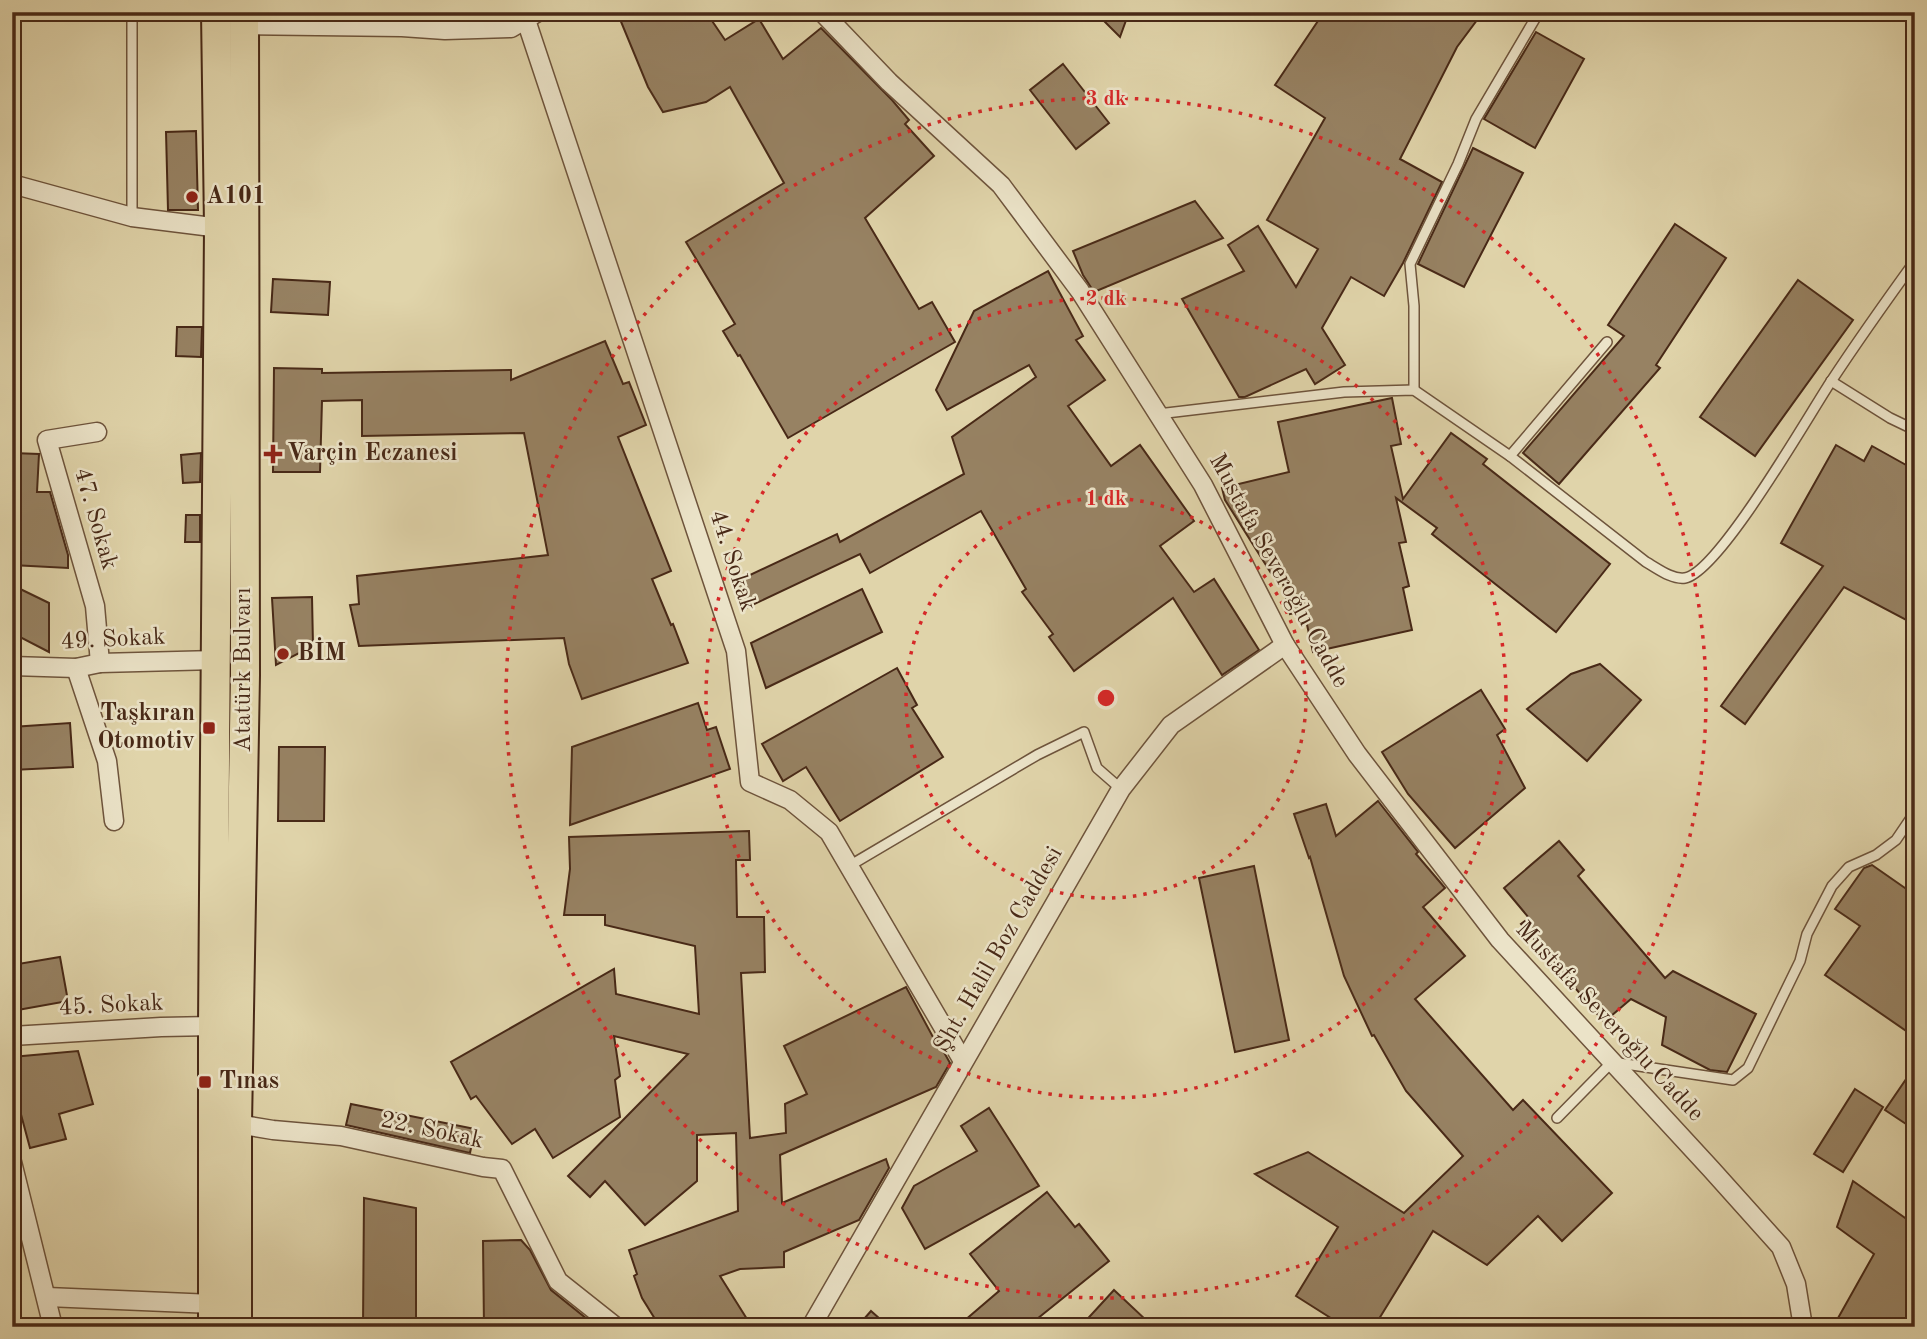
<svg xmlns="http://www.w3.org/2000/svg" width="1927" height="1339" viewBox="0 0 1927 1339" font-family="'Old Standard TT',serif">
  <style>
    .building { fill: #978263; stroke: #482917; stroke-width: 2 }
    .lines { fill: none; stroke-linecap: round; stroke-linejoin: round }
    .lane-casing { stroke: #6e543c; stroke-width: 12 }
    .street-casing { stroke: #6e543c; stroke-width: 21 }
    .primary-casing { stroke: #482917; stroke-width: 32 }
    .lane { stroke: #ebe3c8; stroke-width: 9 }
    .street { stroke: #ebe3c8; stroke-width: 18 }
    .primary { stroke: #e0d4aa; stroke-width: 28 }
    .ring { fill: none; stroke: #d62828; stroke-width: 3.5; stroke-dasharray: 3.5 7 }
    .poi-dot { fill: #8f2418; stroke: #ebe3c8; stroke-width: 2.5 }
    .labels { text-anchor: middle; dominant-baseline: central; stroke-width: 5; stroke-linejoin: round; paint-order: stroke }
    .poi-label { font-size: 24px; font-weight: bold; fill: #482917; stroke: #ebe3c8; text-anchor: start }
    .street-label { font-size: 24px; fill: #482917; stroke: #ebe3c8 }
    .centre { fill: #d62828; stroke: #ebe3c8; stroke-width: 3.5 }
    .ring-label { font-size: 21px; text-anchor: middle; font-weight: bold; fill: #d62828; stroke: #ebe3c8; stroke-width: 5; stroke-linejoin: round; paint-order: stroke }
  </style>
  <rect width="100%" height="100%" fill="#e0d4aa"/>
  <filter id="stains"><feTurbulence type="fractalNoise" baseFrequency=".00286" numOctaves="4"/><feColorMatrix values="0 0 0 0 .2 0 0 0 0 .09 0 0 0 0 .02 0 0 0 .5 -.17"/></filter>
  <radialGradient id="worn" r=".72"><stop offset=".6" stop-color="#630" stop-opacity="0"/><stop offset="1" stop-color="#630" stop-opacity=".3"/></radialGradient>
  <!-- building -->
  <g class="building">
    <polygon points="617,12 706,12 725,40 759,19 783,59 821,28 892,100 909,120 905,124 934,156 865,218 919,309 932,302 955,342 788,438 740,355 738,356 723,331 735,324 686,242 784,183 730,87 706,102 663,112 648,87"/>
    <polygon points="1095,12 1129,12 1120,37"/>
    <polygon points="1324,12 1483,12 1457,47 1400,159 1442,182 1403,263 1384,296 1351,277 1322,328 1345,365 1315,384 1306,369 1245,397 1239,397 1182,299 1244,271 1228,245 1258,226 1296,287 1318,249 1267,220 1325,118 1275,85"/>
    <polygon points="1536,32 1584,59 1535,148 1484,119"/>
    <polygon points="1063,64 1109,123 1076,149 1030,90"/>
    <polygon points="196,131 198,210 168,210 166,132"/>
    <polygon points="1473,148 1523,173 1464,287 1418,264"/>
    <polygon points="1195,201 1223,238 1094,292 1083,275 1073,251"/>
    <polygon points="1675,224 1726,258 1656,365 1660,368 1559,484 1523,453 1624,336 1608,325"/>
    <polygon points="1048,271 1083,336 1076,340 1105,380 1068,406 1111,466 1140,445 1194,521 1160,546 1194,592 1214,579 1259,650 1222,675 1173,598 1074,671 1049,637 1053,634 1022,592 1026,589 981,511 870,573 860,554 744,609 733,583 837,534 840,542 964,474 952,437 1036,377 1029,365 947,410 936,390 974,311"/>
    <polygon points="273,279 330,282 328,315 271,312"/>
    <polygon points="1798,280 1853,320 1755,456 1700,417"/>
    <polygon points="177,327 202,327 201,357 176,356"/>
    <polygon points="605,341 623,384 629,382 646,425 618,437 671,571 652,579 671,625 673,624 688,663 582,699 569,664 564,638 359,646 350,605 359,604 357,576 548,555 524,433 362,436 362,400 322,401 320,472 273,472 274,368 322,369 322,373 511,370 511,380"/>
    <polygon points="1392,398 1401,444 1391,446 1403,499 1451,433 1487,459 1483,464 1610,564 1556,632 1432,534 1437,528 1396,498 1406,542 1399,543 1409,586 1403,588 1412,630 1313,652 1304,611 1290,614 1280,571 1271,573 1225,500 1222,488 1289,472 1278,422"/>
    <polygon points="1836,445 1864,461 1872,446 1915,470 1915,613 1910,622 1844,587 1745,724 1721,706 1823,566 1781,543"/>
    <polygon points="12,453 39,454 37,492 50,492 68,555 68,568 12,565"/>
    <polygon points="201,453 200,482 183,483 181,455"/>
    <polygon points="186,515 200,515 200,542 185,542"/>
    <polygon points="12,585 49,603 49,652 12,633"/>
    <polygon points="862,589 882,632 766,688 751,643"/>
    <polygon points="312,597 313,646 276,665 272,598"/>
    <polygon points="1600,664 1641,700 1587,761 1527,709 1571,674"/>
    <polygon points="897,668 917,705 912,708 943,757 840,821 806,767 783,781 762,744"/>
    <polygon points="1481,690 1505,729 1497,735 1525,788 1455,848 1408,794 1382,752"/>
    <polygon points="698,703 707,730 716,727 730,769 570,825 572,747"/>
    <polygon points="70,723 73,767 12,770 12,727"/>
    <polygon points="279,747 325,747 324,821 278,821"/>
    <polygon points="1378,801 1418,852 1416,854 1445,888 1423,907 1465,956 1415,999 1513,1110 1523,1100 1612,1193 1562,1241 1538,1216 1487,1265 1433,1231 1374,1327 1345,1327 1296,1296 1338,1227 1255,1174 1308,1152 1404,1213 1463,1156 1406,1091 1374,1035 1372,1036 1344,976 1310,857 1309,858 1294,814 1326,804 1336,836"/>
    <polygon points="749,831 750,860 736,860 737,917 764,917 765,972 741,973 750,1138 786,1133 785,1104 807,1094 784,1046 906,987 934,1039 936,1038 950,1063 936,1087 780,1155 782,1203 886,1159 889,1168 859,1220 784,1252 784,1267 740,1269 720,1276 752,1327 660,1327 642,1298 634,1276 637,1274 629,1250 738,1211 736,1133 697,1135 697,1181 645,1225 605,1181 590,1197 568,1176 688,1054 614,1036 620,1076 615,1080 620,1117 553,1158 535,1129 512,1144 476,1096 471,1099 451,1062 614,969 616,994 699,1014 695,946 605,925 605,915 564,915 570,869 569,837"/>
    <polygon points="1559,841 1584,870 1578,876 1665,978 1673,971 1756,1014 1727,1072 1710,1070 1662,1045 1666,1017 1631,999 1604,1022 1521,924 1529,918 1504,888"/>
    <polygon points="1872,865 1915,895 1915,1037 1825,975 1860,926 1835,909 1864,868"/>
    <polygon points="1254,866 1289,1040 1235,1052 1199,878"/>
    <polygon points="60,957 68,1001 12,1011 12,965"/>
    <polygon points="78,1051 93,1104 59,1114 66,1139 30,1148 12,1081 12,1057"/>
    <polygon points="1915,1066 1915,1130 1885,1110"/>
    <polygon points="1855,1089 1883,1107 1843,1172 1814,1154"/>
    <polygon points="351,1104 475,1129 470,1153 346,1125"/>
    <polygon points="989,1108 1039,1186 925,1249 902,1208 914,1186 977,1151 961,1126"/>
    <polygon points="1853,1181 1915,1225 1915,1327 1833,1327 1874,1254 1837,1227"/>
    <polygon points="1047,1192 1075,1227 1079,1224 1109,1261 1027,1327 957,1327 999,1291 970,1254"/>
    <polygon points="364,1198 416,1208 416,1327 363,1327"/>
    <polygon points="521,1240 530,1250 551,1290 597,1327 484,1327 483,1241"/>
    <polygon points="1114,1290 1146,1320 1140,1327 1080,1327"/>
    <polygon points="871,1311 889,1327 857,1327"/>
  </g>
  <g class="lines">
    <defs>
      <g id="lane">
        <polyline points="132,12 132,217"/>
        <polyline points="1831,381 1890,418 1915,430"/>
        <polyline points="1414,390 1414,306 1410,264 1458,164 1476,119 1539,12"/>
        <polyline points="1158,414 1344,392 1414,390 1510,456 1607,342"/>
        <path d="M1510,456L1646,562C1657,568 1672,580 1685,578C1719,572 1807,418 1830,383C1857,342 1886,301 1915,261"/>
        <polyline points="849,866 1037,755 1084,732 1097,768 1121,789"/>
        <polyline points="1557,1118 1612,1062 1733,1080 1748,1068 1800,961 1807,934 1832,886 1849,867 1876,855 1896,840 1915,812"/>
      </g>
      <g id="street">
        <polyline points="822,12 889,82 1001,185 1080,291 1203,485 1285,645 1357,754 1500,940 1711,1169 1781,1247 1796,1284 1803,1327"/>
        <polyline points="526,20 736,651 750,782 790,800 829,832 963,1061"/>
        <polyline points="244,25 402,27 445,30 511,28 538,12"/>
        <polyline points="12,184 132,217 228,229"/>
        <polyline points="97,432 47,440 95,606 100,663"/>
        <polyline points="12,666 76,668 100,663 216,660"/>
        <polyline points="76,668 107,761 114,821"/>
        <polyline points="12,1036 161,1027 213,1026"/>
        <polyline points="237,1124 273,1130 341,1136 483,1167 502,1169 558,1281 616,1327"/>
        <polyline points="12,1162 53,1327"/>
        <polyline points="47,1297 213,1304"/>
        <polyline points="811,1327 1121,789 1171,725 1285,645"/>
      </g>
      <g id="primary">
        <polyline points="213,1327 213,1026 219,227 216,12"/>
        <polyline points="237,1327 237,1124 245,675 244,12"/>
      </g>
    </defs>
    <!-- lane casing -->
    <use href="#lane" class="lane-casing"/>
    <!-- street casing -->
    <use href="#street" class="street-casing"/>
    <!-- primary casing -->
    <use href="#primary" class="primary-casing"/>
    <!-- lane -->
    <use href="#lane" class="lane"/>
    <!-- street -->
    <use href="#street" class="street"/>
    <!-- primary -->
    <use href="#primary" class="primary"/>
  </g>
  <!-- distance rings -->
  <g class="ring">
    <circle cx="1106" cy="698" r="200"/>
    <circle cx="1106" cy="698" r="400"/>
    <circle cx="1106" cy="698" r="600"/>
  </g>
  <!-- markers -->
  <g class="poi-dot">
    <circle cx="192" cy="197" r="7"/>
    <path d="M269.5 443.5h7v7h7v7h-7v7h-7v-7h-7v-7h7z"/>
    <circle cx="283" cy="654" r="7"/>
    <rect x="202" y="721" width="14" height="14" rx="3.5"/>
    <rect x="198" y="1075" width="14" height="14" rx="3.5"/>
  </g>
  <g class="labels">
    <!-- poi labels -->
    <g class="poi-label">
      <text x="206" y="197">A101</text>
      <text x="287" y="454">Varçin Eczanesi</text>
      <text x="297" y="654">BİM</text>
      <text x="195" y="714" text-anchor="end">Taşkıran<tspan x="195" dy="28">Otomotiv</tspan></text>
      <text x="219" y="1082">Tınas</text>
    </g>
    <!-- street labels -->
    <g class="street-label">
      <text transform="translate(95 519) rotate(74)">47. Sokak</text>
      <text transform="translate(732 561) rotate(72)">44. Sokak</text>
      <text transform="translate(1278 571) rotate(61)">Mustafa Severoğlu Cadde</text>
      <text transform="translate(113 640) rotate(-3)">49. Sokak</text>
      <text transform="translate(244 670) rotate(-90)">Atatürk Bulvarı</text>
      <text transform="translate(999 950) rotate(-60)">Şht. Halil Boz Caddesi</text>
      <text transform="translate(111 1006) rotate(-3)">45. Sokak</text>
      <text transform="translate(1609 1022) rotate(47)">Mustafa Severoğlu Cadde</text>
      <text transform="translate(432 1131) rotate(12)">22. Sokak</text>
    </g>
  </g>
  <circle cx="1106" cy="698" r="10" class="centre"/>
  <g class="ring-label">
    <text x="1106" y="105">3 dk</text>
    <text x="1106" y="305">2 dk</text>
    <text x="1106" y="505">1 dk</text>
  </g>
  <!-- margin -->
  <rect width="1927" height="1339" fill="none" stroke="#e0d4aa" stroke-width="42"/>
  <rect x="14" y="14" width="1899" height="1311" fill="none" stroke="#482917" stroke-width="3.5"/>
  <rect x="21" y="21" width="1885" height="1297" fill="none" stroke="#482917" stroke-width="2"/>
  <rect width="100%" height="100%" filter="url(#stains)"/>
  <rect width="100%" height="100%" fill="url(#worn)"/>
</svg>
